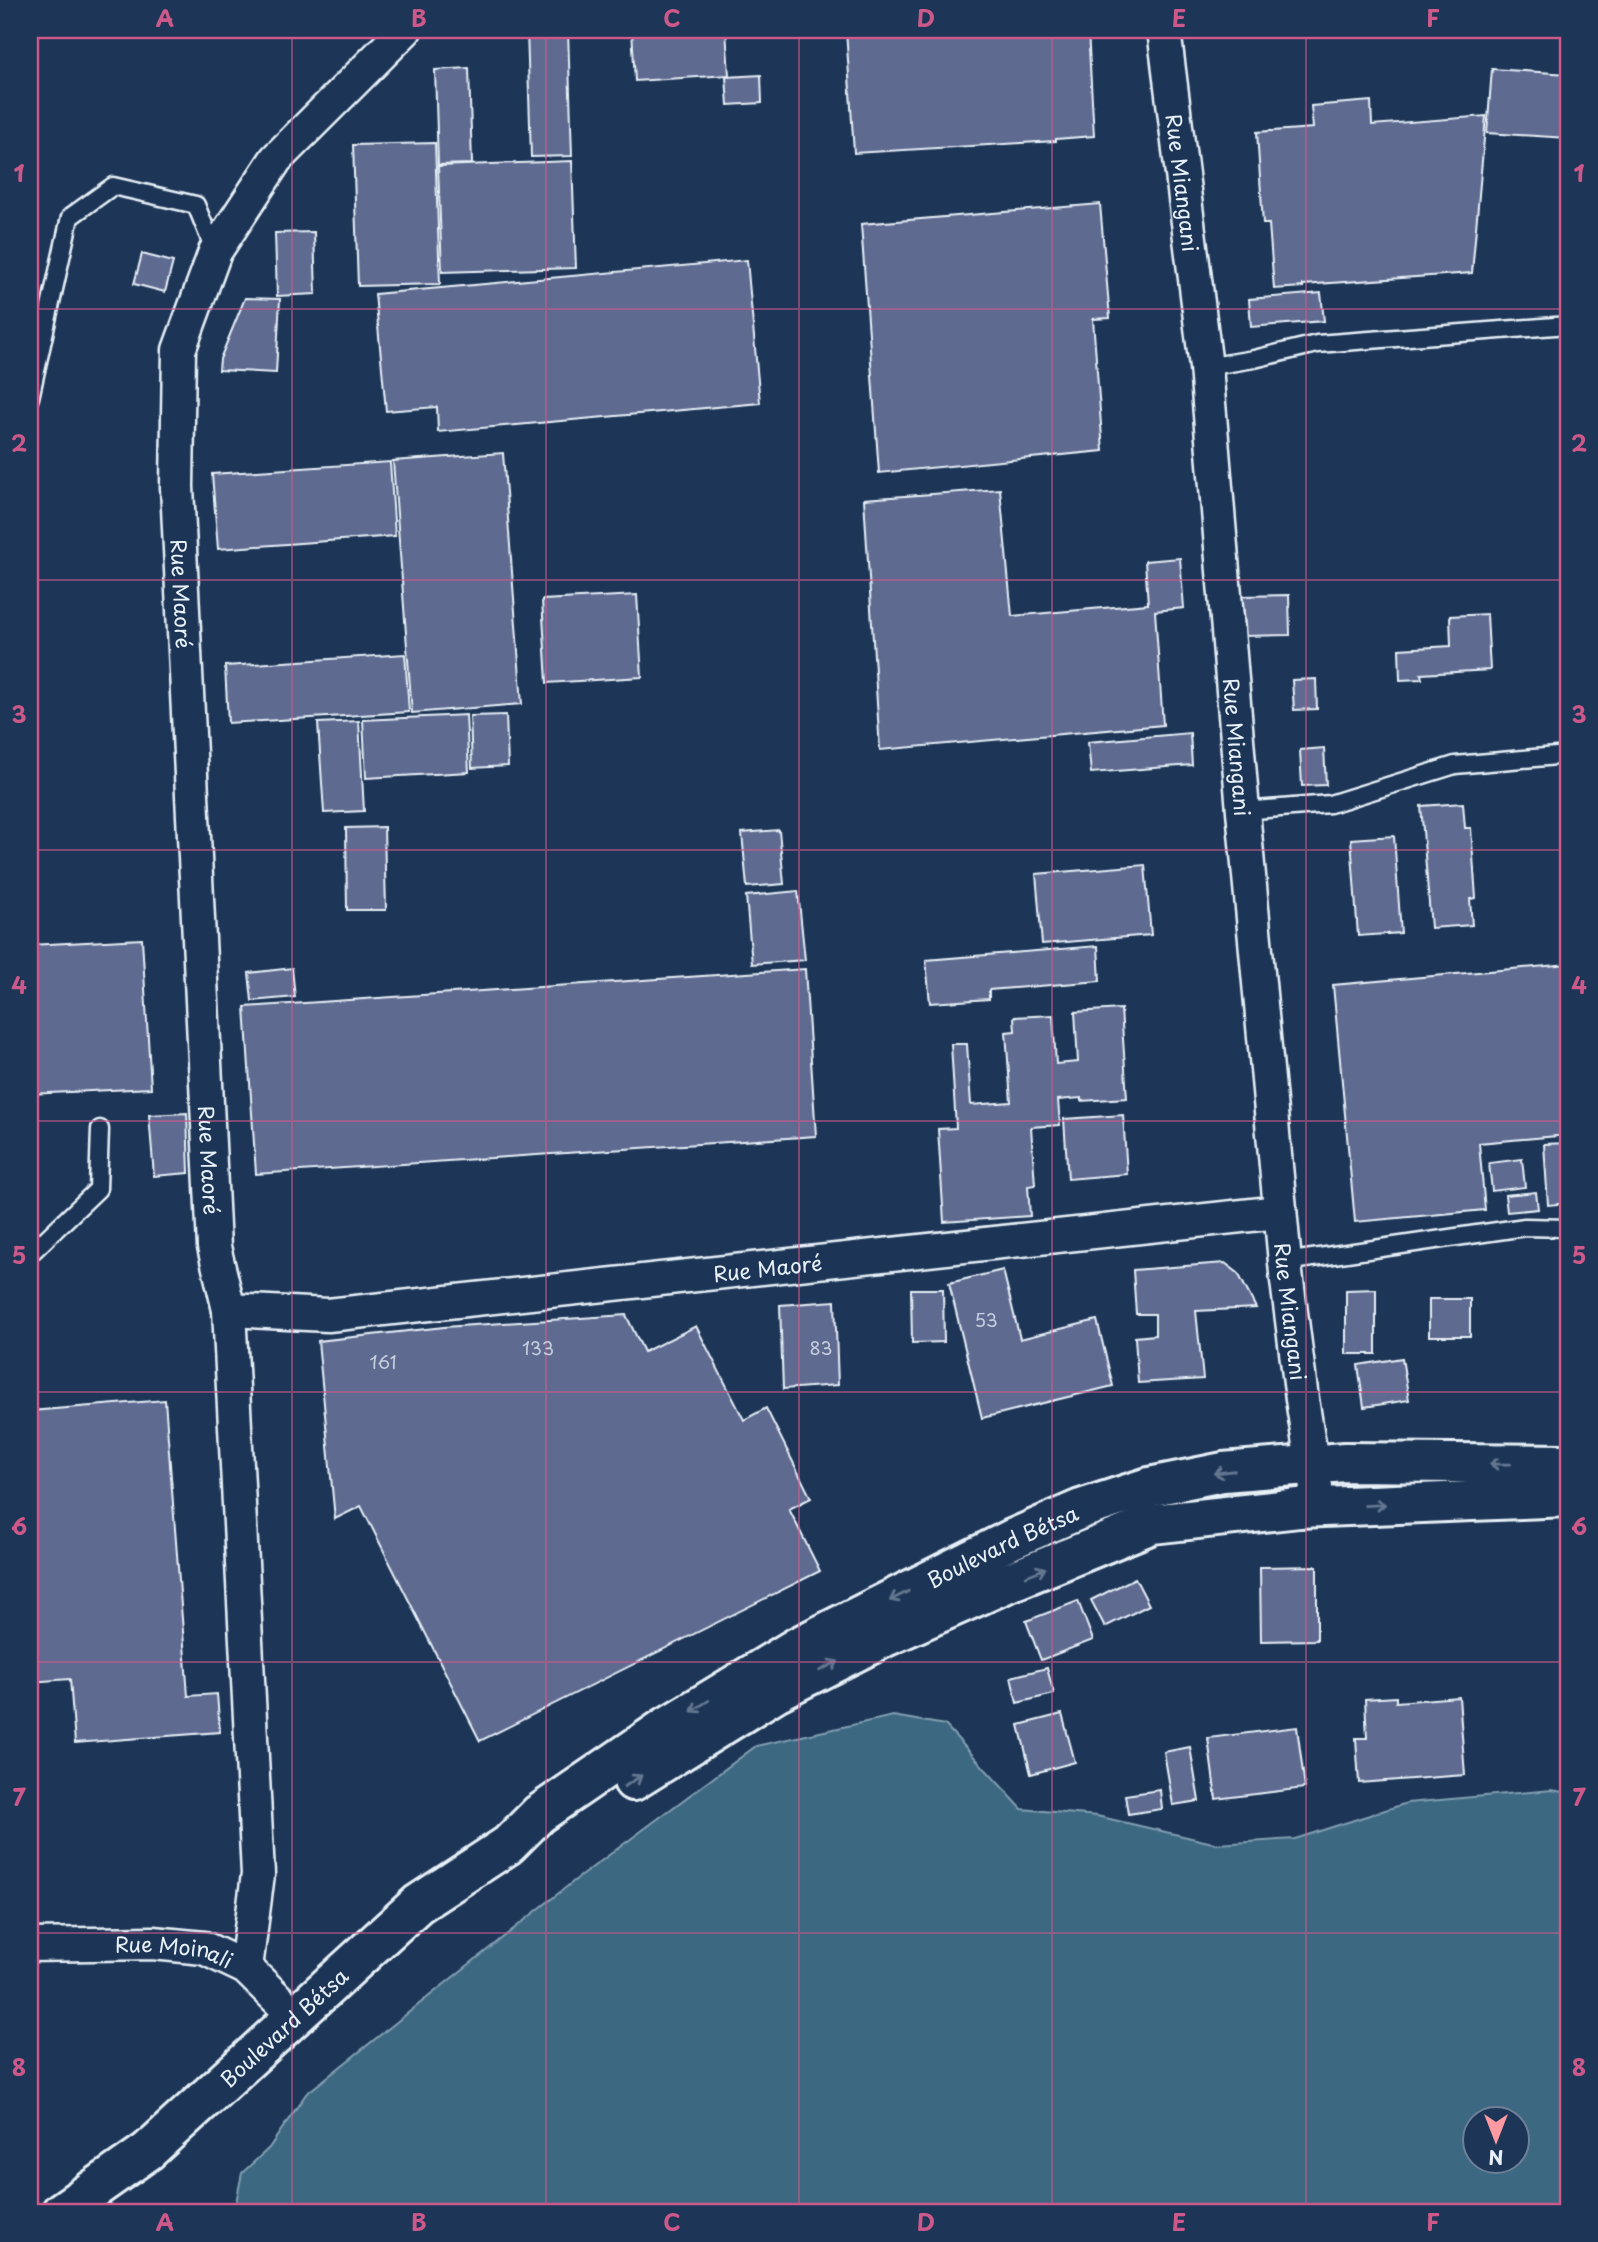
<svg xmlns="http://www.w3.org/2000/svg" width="1598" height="2242" viewBox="0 0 1598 2242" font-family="'Playpen Sans',sans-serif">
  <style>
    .water { fill: #3d6882; stroke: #819fb1; stroke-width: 2; fill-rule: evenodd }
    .building { fill: #5f6a91; stroke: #e8f1f8; stroke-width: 2 }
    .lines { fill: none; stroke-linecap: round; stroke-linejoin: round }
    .lane-casing { stroke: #e8f1f8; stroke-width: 21 }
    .street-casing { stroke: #e8f1f8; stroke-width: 37 }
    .primary-casing { stroke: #e8f1f8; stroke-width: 44 }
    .lane { stroke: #1d3557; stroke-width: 16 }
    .street { stroke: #1d3557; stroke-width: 32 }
    .primary { stroke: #1d3557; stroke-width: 38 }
    .oneway { stroke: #64778f }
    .grid { fill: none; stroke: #cd598a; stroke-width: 2; stroke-opacity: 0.55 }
    .labels { text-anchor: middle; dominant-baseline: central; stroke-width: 5; stroke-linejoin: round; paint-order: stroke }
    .number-label { font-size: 18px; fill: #c6cfde }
    .street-label { font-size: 21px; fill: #e8f1f8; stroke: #1d3557 }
    .neatline { fill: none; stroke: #cd598a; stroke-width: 2.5 }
    .grid-label { font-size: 23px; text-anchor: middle; font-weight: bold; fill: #cd598a }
  </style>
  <rect width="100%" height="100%" fill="#1d3557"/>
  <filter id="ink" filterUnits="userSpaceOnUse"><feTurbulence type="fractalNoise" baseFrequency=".0143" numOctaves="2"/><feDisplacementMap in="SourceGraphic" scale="14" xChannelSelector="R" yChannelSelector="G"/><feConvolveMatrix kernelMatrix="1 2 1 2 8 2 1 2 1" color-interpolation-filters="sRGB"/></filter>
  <g filter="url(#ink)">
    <!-- water -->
    <path class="water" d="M893,1716L945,1725L1022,1809L1097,1816L1217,1844L1295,1839L1407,1803L1552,1790L1568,1793V2212H234L242,2173L269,2148L306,2094L574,1881L756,1746ZM1476,2120H1518V2162H1476Z"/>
    <!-- building -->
    <g class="building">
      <polygon points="527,30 568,30 572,156 531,157"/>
      <polygon points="632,30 726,30 729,75 635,81"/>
      <polygon points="846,30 1088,30 1094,136 1056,139 1056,141 854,153"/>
      <polygon points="469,68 472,164 438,165 435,70"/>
      <polygon points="1492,69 1568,74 1568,138 1487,133"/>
      <polygon points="761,75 762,103 728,105 726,77"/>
      <polygon points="1371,101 1372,125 1486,116 1472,273 1303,285 1303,287 1274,289 1269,224 1263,224 1257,132 1313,128 1311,106"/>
      <polygon points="435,143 440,284 358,286 353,145"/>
      <polygon points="572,161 576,268 442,272 438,166"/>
      <polygon points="1100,204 1110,318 1093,319 1103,451 879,473 861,224"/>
      <polygon points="314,232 316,294 277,296 275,233"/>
      <polygon points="142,254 173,262 165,292 134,284"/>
      <polygon points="747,260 760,403 438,432 437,407 386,411 375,294"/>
      <polygon points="1321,293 1324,321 1251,327 1249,299"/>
      <polygon points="245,298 280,299 276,373 219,370 220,359"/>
      <polygon points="503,453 522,704 412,713 393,461"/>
      <polygon points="390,462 395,536 218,549 212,474"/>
      <polygon points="1000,489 1012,616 1148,604 1145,561 1180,558 1184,608 1155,611 1163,725 880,750 864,499"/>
      <polygon points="637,595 642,677 547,683 542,600"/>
      <polygon points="1289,595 1290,635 1242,636 1241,596"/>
      <polygon points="1487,614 1490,670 1421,674 1422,679 1400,680 1399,649 1451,646 1450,616"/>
      <polygon points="405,654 409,712 228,723 225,666"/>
      <polygon points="1316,679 1317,709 1294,710 1292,680"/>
      <polygon points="466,715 469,772 366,778 363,720"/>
      <polygon points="506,715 508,766 472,768 470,716"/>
      <polygon points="359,721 364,811 324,813 318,723"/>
      <polygon points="1190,733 1192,765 1091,773 1088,742"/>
      <polygon points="1324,748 1326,785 1302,786 1300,750"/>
      <polygon points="1463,803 1465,828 1471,828 1476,898 1470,899 1472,925 1431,928 1421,806"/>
      <polygon points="384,827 386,910 347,910 346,828"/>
      <polygon points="779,830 784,884 747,887 742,833"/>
      <polygon points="1394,836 1401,933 1358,936 1351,839"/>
      <polygon points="1145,865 1151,935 1042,944 1036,874"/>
      <polygon points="798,891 805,960 752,964 746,896"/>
      <polygon points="142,939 151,1088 30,1094 30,945"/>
      <polygon points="1098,946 1100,981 989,990 989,999 930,1003 926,960"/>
      <polygon points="1568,964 1568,1135 1479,1143 1485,1210 1355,1222 1333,985"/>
      <polygon points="292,968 295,997 252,1001 249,973"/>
      <polygon points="805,969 816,1136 256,1174 245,1007"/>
      <polygon points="1121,1009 1127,1098 1081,1101 1081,1098 1058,1100 1060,1125 1031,1127 1035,1185 1028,1186 1030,1216 944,1222 938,1129 956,1128 951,1044 967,1044 971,1105 1011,1102 1006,1032 1015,1031 1014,1017 1053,1015 1056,1064 1078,1062 1075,1012"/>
      <polygon points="187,1113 189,1173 154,1176 149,1115"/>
      <polygon points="1123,1115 1127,1174 1068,1179 1064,1119"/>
      <polygon points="1568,1143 1568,1203 1548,1205 1544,1144"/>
      <polygon points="1522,1159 1525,1187 1492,1191 1489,1163"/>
      <polygon points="1536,1192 1538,1209 1507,1212 1505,1195"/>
      <polygon points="1225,1263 1238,1273 1256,1308 1196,1311 1203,1379 1138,1383 1135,1337 1155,1335 1155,1314 1136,1314 1133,1270"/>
      <polygon points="1003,1270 1020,1339 1097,1320 1113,1386 982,1418 949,1283"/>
      <polygon points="911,1289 943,1289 944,1342 912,1343"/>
      <polygon points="1376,1289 1376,1354 1346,1354 1346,1290"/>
      <rect x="1429" y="1299" width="41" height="37"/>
      <polygon points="835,1301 838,1385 783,1389 780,1305"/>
      <polygon points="626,1315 644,1352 696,1326 744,1420 766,1408 811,1498 789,1509 820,1571 480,1741 361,1506 335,1519 318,1341 444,1327"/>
      <polygon points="1402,1358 1409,1400 1364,1407 1358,1365"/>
      <polygon points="165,1400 188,1696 217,1694 220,1732 75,1743 70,1679 30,1682 30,1411"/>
      <polygon points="1317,1566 1317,1640 1261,1641 1260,1567"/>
      <polygon points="1135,1578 1149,1605 1105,1627 1091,1600"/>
      <polygon points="1078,1601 1093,1640 1041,1660 1026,1621"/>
      <polygon points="1047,1668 1054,1694 1017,1703 1011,1677"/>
      <polygon points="1396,1697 1396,1702 1459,1697 1465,1775 1359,1783 1356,1738 1367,1738 1365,1699"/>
      <polygon points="1062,1714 1075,1762 1031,1774 1019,1725"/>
      <polygon points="1297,1727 1305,1788 1216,1799 1208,1738"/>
      <polygon points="1190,1747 1199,1801 1173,1805 1164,1752"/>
      <polygon points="1160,1790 1162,1809 1128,1814 1125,1795"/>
    </g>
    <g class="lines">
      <defs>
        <g id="lane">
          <polyline points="1206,367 1254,359 1317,344 1568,325"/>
          <polyline points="30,398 70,217 113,186 196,205 215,252"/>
          <polyline points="1243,811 1330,804 1455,765 1568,755"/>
          <polyline points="30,1254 98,1189 100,1129"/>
          <polyline points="1285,1262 1525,1227 1568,1228"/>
        </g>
        <g id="street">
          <path id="s1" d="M405,30L276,159L215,252L179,350L177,487L214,1247L229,1310L328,1315L1280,1212"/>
          <path id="s2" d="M1164,30L1206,367L1243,811L1286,1273L1302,1399L1319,1507"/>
          <polyline points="229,1310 258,1874 246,1968"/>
          <path id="s3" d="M30,1945L153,1943L204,1948L246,1968L295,2016"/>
        </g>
        <g id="primary">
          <polyline points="633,1781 776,1692 883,1638 1007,1583 1152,1524 1299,1508 1568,1497"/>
          <path id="s4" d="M61,2212L148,2151L418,1904L508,1845L539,1814L666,1727L797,1647L1012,1539L1081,1509L1149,1487L1223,1472L1345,1462L1568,1464"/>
        </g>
      </defs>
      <!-- lane casing -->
      <use href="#lane" class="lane-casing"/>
      <!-- street casing -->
      <use href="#street" class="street-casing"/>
      <!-- primary casing -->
      <use href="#primary" class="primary-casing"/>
      <!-- lane -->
      <use href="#lane" class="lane"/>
      <!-- street -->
      <use href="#street" class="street"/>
      <!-- primary -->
      <use href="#primary" class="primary"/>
    </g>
    <!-- one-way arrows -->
    <defs><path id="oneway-shaft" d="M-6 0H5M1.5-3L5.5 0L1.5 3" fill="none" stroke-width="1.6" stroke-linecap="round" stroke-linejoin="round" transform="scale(1.75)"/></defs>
    <g class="oneway">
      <use href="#oneway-shaft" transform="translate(1500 1464) rotate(-179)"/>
      <use href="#oneway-shaft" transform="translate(1224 1472) rotate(172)"/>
      <use href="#oneway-shaft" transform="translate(1375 1505) rotate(-3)"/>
      <use href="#oneway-shaft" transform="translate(1036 1572) rotate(-22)"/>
      <use href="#oneway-shaft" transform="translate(899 1596) rotate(153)"/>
      <use href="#oneway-shaft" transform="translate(829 1666) rotate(-27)"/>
      <use href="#oneway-shaft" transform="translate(700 1706) rotate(148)"/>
      <use href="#oneway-shaft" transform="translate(633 1781) rotate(-33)"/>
    </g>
  </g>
  <!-- grid -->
  <path class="grid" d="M292,30V2212M546,30V2212M799,30V2212M1052,30V2212M1306,30V2212M30,309H1568M30,580H1568M30,850H1568M30,1121H1568M30,1392H1568M30,1662H1568M30,1933H1568"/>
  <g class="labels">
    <!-- number labels -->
    <g class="number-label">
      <text x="986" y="1319">53</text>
      <text x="538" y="1347">133</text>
      <text x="821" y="1347">83</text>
      <text x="383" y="1361">161</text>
    </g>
    <!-- street labels -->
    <g class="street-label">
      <text stroke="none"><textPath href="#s2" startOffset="154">Rue Miangani</textPath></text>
      <text stroke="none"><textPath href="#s1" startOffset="642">Rue Maoré</textPath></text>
      <text stroke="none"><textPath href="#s2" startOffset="721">Rue Miangani</textPath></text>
      <text stroke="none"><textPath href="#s1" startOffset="1209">Rue Maoré</textPath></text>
      <text stroke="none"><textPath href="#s1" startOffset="1902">Rue Maoré</textPath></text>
      <text stroke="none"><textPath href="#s2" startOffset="1288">Rue Miangani</textPath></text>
      <text stroke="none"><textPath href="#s4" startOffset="1160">Boulevard Bétsa</textPath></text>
      <text stroke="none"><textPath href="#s3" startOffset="145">Rue Moinali</textPath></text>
      <text stroke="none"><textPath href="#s4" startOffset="290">Boulevard Bétsa</textPath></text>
    </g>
  </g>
  <!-- margin -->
  <rect width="1598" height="2242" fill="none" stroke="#1d3557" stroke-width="77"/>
  <!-- north arrow -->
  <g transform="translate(1496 2140) rotate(180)"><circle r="33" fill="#1d3557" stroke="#6e8097" stroke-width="2"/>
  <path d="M0-5L12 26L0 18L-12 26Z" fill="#ff9aa2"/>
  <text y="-10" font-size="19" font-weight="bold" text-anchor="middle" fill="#e8f1f8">N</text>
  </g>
  <rect x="38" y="38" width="1522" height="2166" class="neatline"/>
  <g class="grid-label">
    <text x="165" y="27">A</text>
    <text x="419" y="27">B</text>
    <text x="672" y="27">C</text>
    <text x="926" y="27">D</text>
    <text x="1179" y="27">E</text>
    <text x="1433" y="27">F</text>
    <text x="19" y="182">1</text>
    <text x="1579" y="182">1</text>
    <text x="19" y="452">2</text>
    <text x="1579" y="452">2</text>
    <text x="19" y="723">3</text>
    <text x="1579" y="723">3</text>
    <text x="19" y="994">4</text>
    <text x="1579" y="994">4</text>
    <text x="19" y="1264">5</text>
    <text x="1579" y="1264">5</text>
    <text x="19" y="1535">6</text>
    <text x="1579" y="1535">6</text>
    <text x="19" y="1806">7</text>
    <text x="1579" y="1806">7</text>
    <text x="19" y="2076">8</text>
    <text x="1579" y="2076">8</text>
    <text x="165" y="2231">A</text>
    <text x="419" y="2231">B</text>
    <text x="672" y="2231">C</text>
    <text x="926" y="2231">D</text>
    <text x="1179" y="2231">E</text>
    <text x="1433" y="2231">F</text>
  </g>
</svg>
